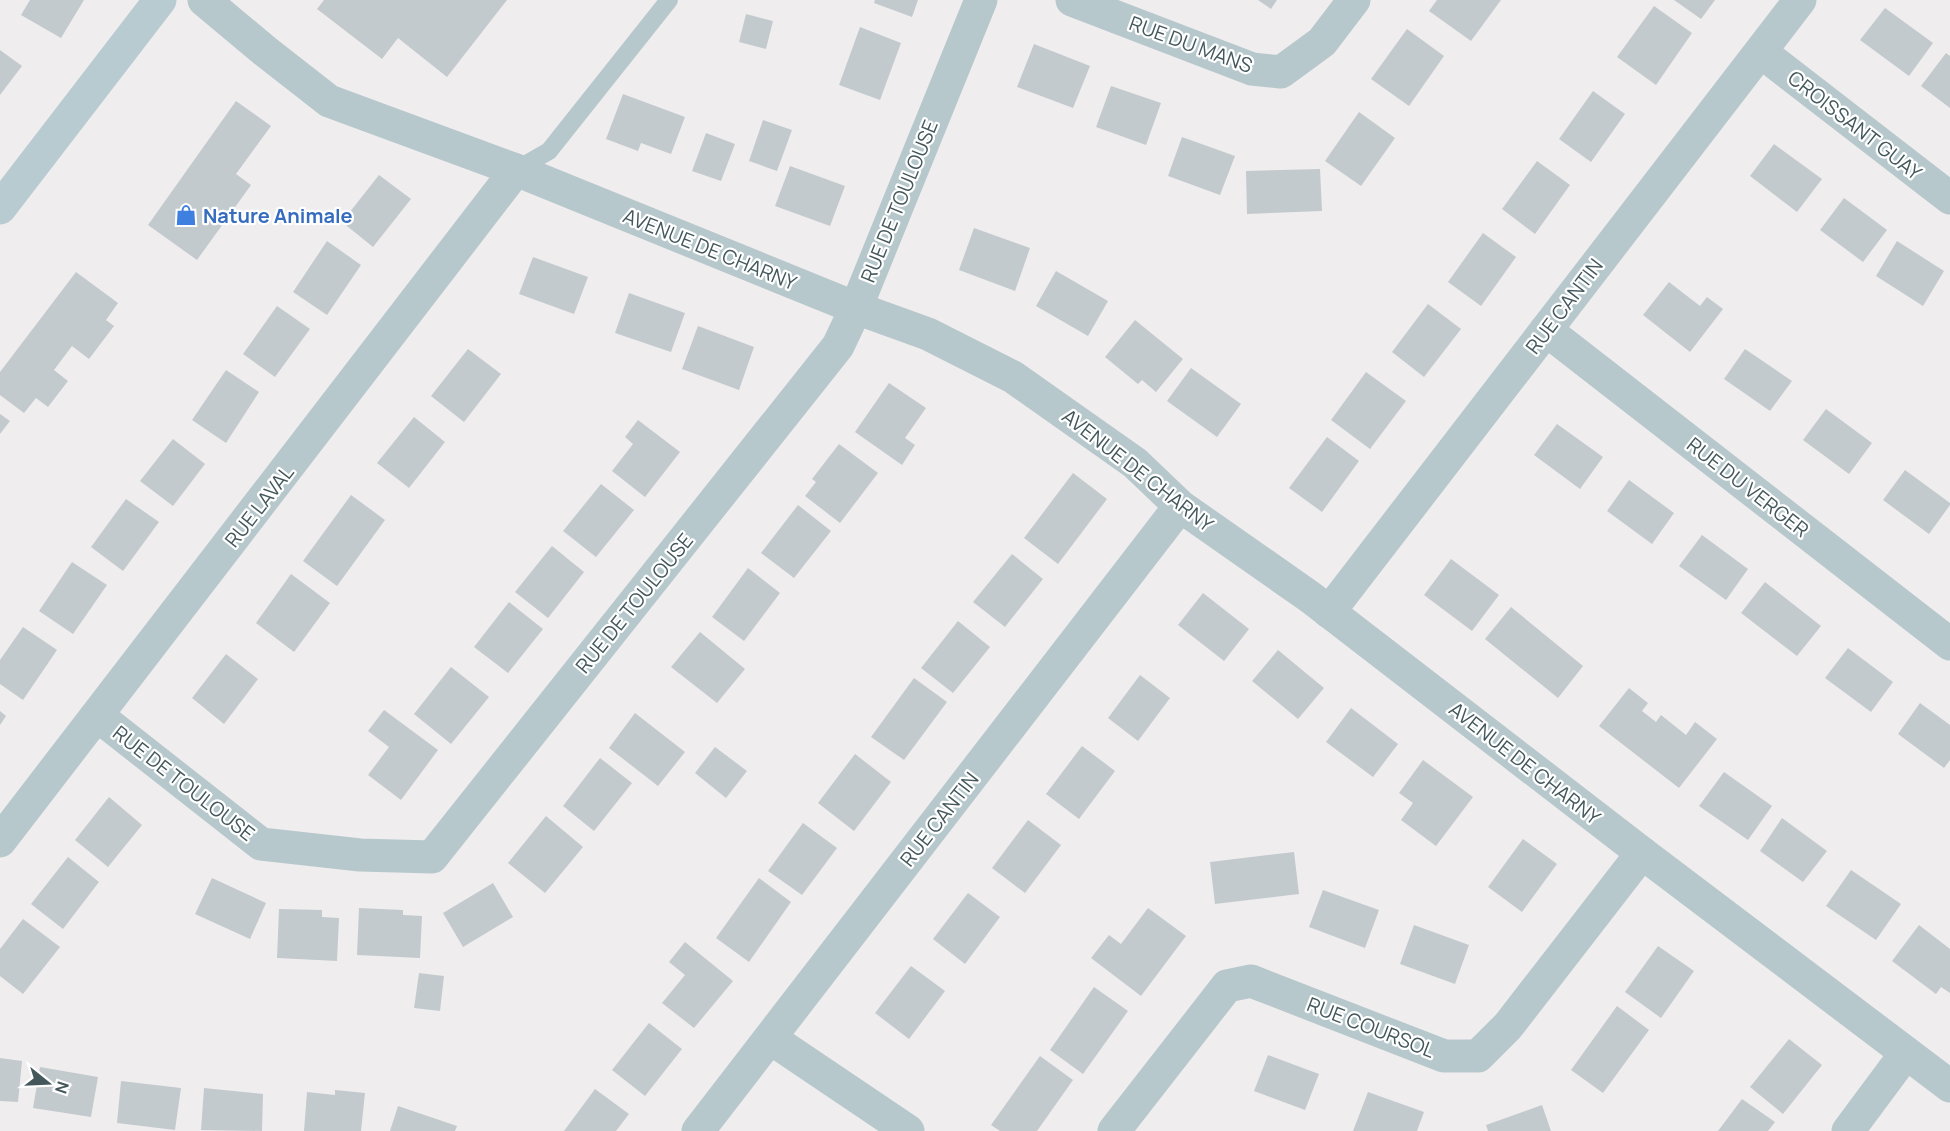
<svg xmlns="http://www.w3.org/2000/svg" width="1950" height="1131" viewBox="0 0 1950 1131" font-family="Manrope,sans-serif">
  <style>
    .building { fill: #c3cacd }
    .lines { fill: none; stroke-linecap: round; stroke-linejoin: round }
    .lane { stroke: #b7c8cc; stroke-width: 18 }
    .street { stroke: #b7c8cc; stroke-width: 33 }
    .secondary { stroke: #b7cbd1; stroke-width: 33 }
    .labels { text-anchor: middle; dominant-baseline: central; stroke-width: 4.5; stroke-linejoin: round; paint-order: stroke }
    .street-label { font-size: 20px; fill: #44585c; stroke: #fff }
    .shop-label { font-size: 20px; font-weight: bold; fill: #366cbe; stroke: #fff; text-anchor: start }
  </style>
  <rect width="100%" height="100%" fill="#f0edee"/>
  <!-- building -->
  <g class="building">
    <polygon points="30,0 84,0 61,38 21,15"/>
    <polygon points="324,0 507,0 447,77 398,38 382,59 317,9"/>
    <polygon points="875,0 918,0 912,17 874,3"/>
    <polygon points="1258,0 1277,0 1271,9"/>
    <polygon points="1437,0 1501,0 1471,41 1429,11"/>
    <polygon points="1674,0 1715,0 1701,19"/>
    <polygon points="1654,6 1692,33 1656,85 1617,57"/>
    <polygon points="1885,8 1933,43 1909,76 1860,40"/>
    <polygon points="746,14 773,21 766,49 739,42"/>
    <polygon points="860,27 901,43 880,100 839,85"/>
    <polygon points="1407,29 1444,56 1409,106 1371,79"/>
    <polygon points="1034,44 1090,66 1073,108 1017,87"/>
    <polygon points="0,50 22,66 0,95"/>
    <polygon points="1946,53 1950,56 1950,108 1921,86"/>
    <polygon points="1111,86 1161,103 1146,145 1096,127"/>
    <polygon points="1593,91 1625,114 1591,162 1559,139"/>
    <polygon points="623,94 685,117 671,154 641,143 638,151 606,139"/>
    <polygon points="236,101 271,126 236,174 251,185 197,260 148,225"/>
    <polygon points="1359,112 1395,138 1361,186 1325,161"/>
    <polygon points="763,120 792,130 777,171 749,161"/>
    <polygon points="706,133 735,144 721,181 692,171"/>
    <polygon points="1182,137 1235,156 1220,195 1168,176"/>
    <polygon points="1774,144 1822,179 1797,212 1750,176"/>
    <polygon points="1537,161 1570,185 1535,234 1502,209"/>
    <polygon points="790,166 845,186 830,226 775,206"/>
    <polygon points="1320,169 1322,211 1247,214 1246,171"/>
    <polygon points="379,175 411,199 373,247 342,222"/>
    <polygon points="1844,198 1887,230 1863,262 1820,230"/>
    <polygon points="974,228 1030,248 1015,291 959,270"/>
    <polygon points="1483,233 1516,257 1481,306 1448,282"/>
    <polygon points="327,241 361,265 327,315 293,292"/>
    <polygon points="1897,241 1944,271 1923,306 1876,276"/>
    <polygon points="533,257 588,277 574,314 519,294"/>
    <polygon points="1056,271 1108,301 1088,336 1036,306"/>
    <polygon points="76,272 118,303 106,320 114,326 89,359 72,346 54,370 68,381 48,407 36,398 24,413 0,395 0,372"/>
    <polygon points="1669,282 1700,306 1707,297 1723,309 1690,352 1643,315"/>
    <polygon points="629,293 685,313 671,352 615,333"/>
    <polygon points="1428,304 1461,329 1424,377 1392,352"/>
    <polygon points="277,306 310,329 275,377 243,354"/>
    <polygon points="1135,320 1183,359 1156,392 1142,380 1138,384 1105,357"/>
    <polygon points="698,326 754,347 739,390 682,369"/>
    <polygon points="468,349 501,374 464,422 431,396"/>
    <polygon points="1745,349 1792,381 1770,411 1724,379"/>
    <polygon points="1191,368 1241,404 1217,437 1167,401"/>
    <polygon points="226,370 259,392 226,443 192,420"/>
    <polygon points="1366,372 1406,401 1370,449 1331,420"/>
    <polygon points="889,383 926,408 905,438 915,445 902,465 855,432"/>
    <polygon points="1826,409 1872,443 1849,474 1803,440"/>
    <polygon points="0,414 10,421 0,434"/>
    <polygon points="414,417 445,442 409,488 377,463"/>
    <polygon points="638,420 680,452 645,497 612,471 633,444 625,437"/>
    <polygon points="1557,424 1603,457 1580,489 1534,455"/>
    <polygon points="1327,437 1359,461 1322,512 1289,488"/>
    <polygon points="173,439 205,464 173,506 140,481"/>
    <polygon points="839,444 878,473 840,523 805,496 816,482 812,479"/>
    <polygon points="1905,470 1950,503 1950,505 1929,534 1883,500"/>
    <polygon points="1073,473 1107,499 1058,564 1024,538"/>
    <polygon points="1629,480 1674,513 1652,544 1607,511"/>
    <polygon points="601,484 634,510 596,557 563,531"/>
    <polygon points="351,495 385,520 337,586 303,561"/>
    <polygon points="126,499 159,522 123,571 91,547"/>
    <polygon points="798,505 831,531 794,578 761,553"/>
    <polygon points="1702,535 1748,569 1726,600 1679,566"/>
    <polygon points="552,546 584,572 548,618 515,592"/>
    <polygon points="1012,554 1043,579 1005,627 973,602"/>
    <polygon points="1451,559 1499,595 1472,631 1424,595"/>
    <polygon points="72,562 107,585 73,634 39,611"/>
    <polygon points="748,568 780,593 744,641 712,617"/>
    <polygon points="291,574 330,603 294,652 256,623"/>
    <polygon points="1765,582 1821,626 1797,656 1741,613"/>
    <polygon points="1203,593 1249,629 1224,661 1178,625"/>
    <polygon points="509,602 543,629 508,673 474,647"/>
    <polygon points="1511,607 1583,666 1558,698 1485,639"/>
    <polygon points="958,621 990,647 953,693 921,668"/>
    <polygon points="23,627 57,650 23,700 0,684 0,660"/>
    <polygon points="700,632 745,669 717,703 671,667"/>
    <polygon points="1848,648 1893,682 1871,712 1825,678"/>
    <polygon points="1278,650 1324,688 1298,719 1252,681"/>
    <polygon points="226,654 258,679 224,724 192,698"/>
    <polygon points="451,667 489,697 451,744 414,714"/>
    <polygon points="1140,675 1170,698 1138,741 1108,718"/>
    <polygon points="914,678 947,702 904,760 871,737"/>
    <polygon points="1629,688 1648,703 1642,711 1656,722 1661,715 1686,735 1695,722 1717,739 1679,788 1599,726"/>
    <polygon points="1920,703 1950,725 1950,760 1944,768 1898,734"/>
    <polygon points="1351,708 1398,744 1373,777 1326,742"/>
    <polygon points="384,710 438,750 401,800 368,775 389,747 368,731"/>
    <polygon points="0,711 6,716 0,725"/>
    <polygon points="635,713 685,752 658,786 609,748"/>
    <polygon points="1082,746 1115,771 1079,819 1046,794"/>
    <polygon points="715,747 747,771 726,798 695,773"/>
    <polygon points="855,754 891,782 854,831 818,803"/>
    <polygon points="600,758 632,783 594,831 563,806"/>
    <polygon points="1423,760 1473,797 1436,846 1401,820 1413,803 1399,793"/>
    <polygon points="1724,772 1772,806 1748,840 1699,806"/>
    <polygon points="109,797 142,825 108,867 75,840"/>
    <polygon points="546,816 583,847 545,893 508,863"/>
    <polygon points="1782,818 1827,851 1803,882 1760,851"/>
    <polygon points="1028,820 1061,845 1025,893 992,868"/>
    <polygon points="803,823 837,848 802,895 768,871"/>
    <polygon points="1523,839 1557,864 1522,912 1488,887"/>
    <polygon points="1294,852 1299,894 1215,904 1210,862"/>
    <polygon points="68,857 99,882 63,929 31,904"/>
    <polygon points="1851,870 1901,904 1876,940 1826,906"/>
    <polygon points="212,878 266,903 250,939 195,914"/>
    <polygon points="759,878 791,902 749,962 716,938"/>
    <polygon points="493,883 513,917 463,947 443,913"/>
    <polygon points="1323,890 1379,910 1365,948 1309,927"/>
    <polygon points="968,893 1000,917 965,964 933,939"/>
    <polygon points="359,908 403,910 403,915 422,916 420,958 357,955"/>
    <polygon points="1148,908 1186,936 1141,996 1091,958 1109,935 1121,944"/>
    <polygon points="279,909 322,910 322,917 339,918 337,961 277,958"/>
    <polygon points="23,919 60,947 23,994 0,976 0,949"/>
    <polygon points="1414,925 1469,945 1455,984 1400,964"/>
    <polygon points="1919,925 1950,949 1950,993 1941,987 1936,994 1892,961"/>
    <polygon points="685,942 733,981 694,1028 662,1003 685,975 669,962"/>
    <polygon points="1658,946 1694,971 1661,1018 1625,992"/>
    <polygon points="911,966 945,991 909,1039 875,1013"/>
    <polygon points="419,973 444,976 440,1011 414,1008"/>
    <polygon points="1094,987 1128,1011 1083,1074 1050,1050"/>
    <polygon points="1617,1006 1649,1030 1603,1093 1571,1070"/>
    <polygon points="649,1023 682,1049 645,1096 612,1070"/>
    <polygon points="1789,1039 1822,1065 1783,1114 1750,1087"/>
    <polygon points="1268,1055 1319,1074 1305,1110 1254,1091"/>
    <polygon points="1040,1056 1073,1080 1037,1131 1000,1131 991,1125"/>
    <polygon points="0,1058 22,1061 18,1102 0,1101"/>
    <polygon points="40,1067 98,1077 91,1117 33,1108"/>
    <polygon points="121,1081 181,1088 175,1130 117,1123"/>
    <polygon points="204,1088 263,1094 262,1131 201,1130"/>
    <polygon points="595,1089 629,1114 616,1131 564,1131"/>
    <polygon points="335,1090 365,1093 361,1131 304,1131 307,1092 335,1095"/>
    <polygon points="1368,1092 1424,1112 1417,1131 1353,1131"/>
    <polygon points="1742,1099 1775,1122 1768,1131 1718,1131"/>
    <polygon points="1542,1105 1551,1131 1488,1131 1486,1125"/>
    <polygon points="398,1106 457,1126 455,1131 390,1131"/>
  </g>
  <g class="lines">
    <!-- lane -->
    <polyline class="lane" points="516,170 549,151 669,0"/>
    <!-- street -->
    <g class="street">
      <polyline points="204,0 265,51 329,101 516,170 856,308 928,334 1013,377 1135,463 1180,506 1310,597 1642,853 1950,1086"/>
      <polyline points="1072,0 1252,69 1281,72 1322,42 1354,0"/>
      <polyline points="1761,52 1950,198"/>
      <polyline points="1546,330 1950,644"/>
      <polyline points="1329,612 1800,0"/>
      <polyline points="98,716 261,844 360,855 432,857 838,346 856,308 981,0"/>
      <polyline points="0,841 516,170"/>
      <polyline points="770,1038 908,1131"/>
      <polyline points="698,1131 1180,506"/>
      <polyline points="1114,1131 1227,986 1251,981 1444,1056 1478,1056 1508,1026 1642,853"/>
      <polyline points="1848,1131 1906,1053"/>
    </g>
    <!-- secondary -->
    <polyline class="secondary" points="0,208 160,0"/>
  </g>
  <!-- icons -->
  <defs>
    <symbol id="shop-bare" viewBox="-9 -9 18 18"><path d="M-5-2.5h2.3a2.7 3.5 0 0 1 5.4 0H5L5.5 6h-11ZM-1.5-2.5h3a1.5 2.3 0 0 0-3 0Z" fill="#3f7fe0" stroke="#fff" stroke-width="2.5" paint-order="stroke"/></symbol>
  </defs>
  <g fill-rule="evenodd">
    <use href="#shop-bare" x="171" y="200" width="30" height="30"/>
  </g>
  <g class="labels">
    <!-- street labels -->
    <g class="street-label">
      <text transform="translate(1191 44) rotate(20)">RUE DU MANS</text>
      <text transform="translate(1855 125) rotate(38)">CROISSANT GUAY</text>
      <text transform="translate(899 201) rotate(-68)">RUE DE TOULOUSE</text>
      <text transform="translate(710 249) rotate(22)">AVENUE DE CHARNY</text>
      <text transform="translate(1564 306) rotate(-53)">RUE CANTIN</text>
      <text transform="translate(1138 470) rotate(38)">AVENUE DE CHARNY</text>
      <text transform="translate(1748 487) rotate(38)">RUE DU VERGER</text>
      <text transform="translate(259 506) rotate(-52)">RUE LAVAL</text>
      <text transform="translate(634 603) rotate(-51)">RUE DE TOULOUSE</text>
      <text transform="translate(1525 763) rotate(38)">AVENUE DE CHARNY</text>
      <text transform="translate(184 783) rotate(38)">RUE DE TOULOUSE</text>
      <text transform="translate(939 819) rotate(-52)">RUE CANTIN</text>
      <text transform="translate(1371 1027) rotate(21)">RUE COURSOL</text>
    </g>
    <!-- shop labels -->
    <g class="shop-label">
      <text x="203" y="215">Nature Animale</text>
    </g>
  </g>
  <!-- north arrow -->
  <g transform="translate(48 1083) rotate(108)" stroke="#ffffff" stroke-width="4.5" paint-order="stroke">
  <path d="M0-4.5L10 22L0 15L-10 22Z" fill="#44585c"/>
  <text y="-9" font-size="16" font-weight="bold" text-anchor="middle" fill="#44585c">N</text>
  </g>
</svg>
